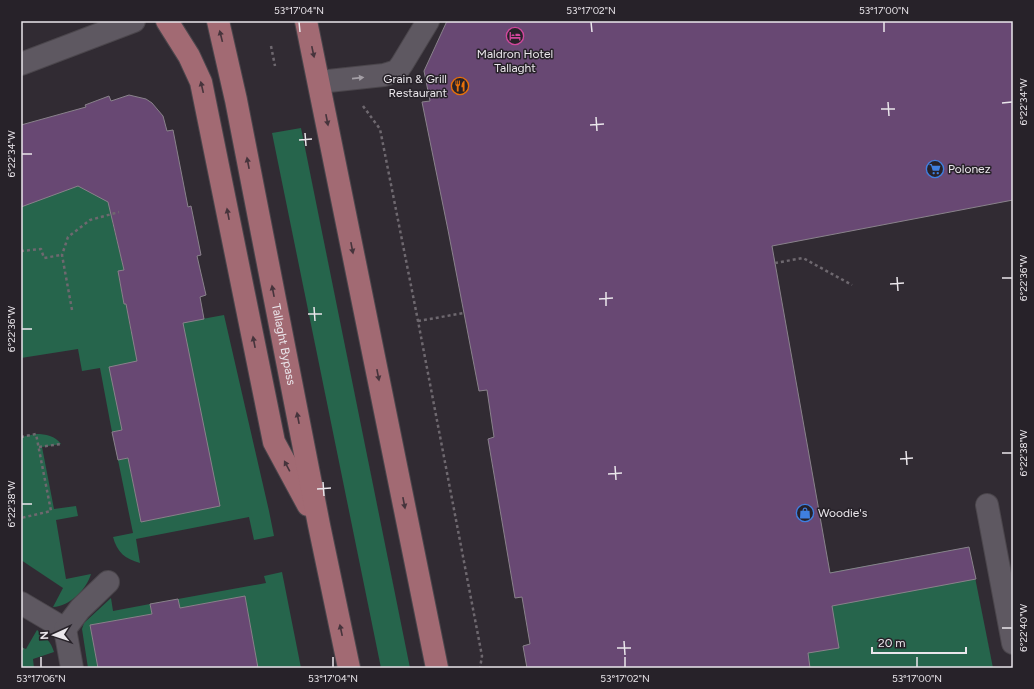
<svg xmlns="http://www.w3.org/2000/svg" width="1034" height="689" viewBox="0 0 1034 689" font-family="Figtree,sans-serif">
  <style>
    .green { fill: #26654c }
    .building { fill: #684873; stroke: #89828b }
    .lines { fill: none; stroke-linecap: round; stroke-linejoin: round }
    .minor-casing { stroke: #4b464c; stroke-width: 24 }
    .major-casing { stroke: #4b464c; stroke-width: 24 }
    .path { stroke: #6e686f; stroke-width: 2.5; stroke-dasharray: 3 3; stroke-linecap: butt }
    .minor { stroke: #5e5861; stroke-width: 22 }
    .major { stroke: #a26a73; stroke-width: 22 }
    .oneway { fill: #46343c }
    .oneway2 { fill: #a49fa6 }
    .ticks { fill: none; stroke: #eae6eb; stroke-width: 1.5 }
    .labels { text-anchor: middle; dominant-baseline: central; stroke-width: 3; stroke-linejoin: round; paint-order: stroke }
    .poi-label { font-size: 12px; fill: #eae6eb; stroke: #272229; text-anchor: start }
    .street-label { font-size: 12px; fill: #eae6eb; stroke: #272229 }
    .neatline { fill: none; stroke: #eae6eb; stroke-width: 1.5 }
    .ticks-label { font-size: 10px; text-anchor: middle; fill: #eae6eb }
  </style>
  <rect width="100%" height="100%" fill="#312b33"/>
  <!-- green -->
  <g class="green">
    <polygon points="301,128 410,668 381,668 272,133"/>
    <path d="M75,181L113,204L112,221L124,270L118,272L124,304H126L131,332L224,315L269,511L274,536L254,540L249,517L136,539L140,563C125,559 117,552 113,537L133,533L118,460L128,458L141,522L220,506L122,430L112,432L100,368L82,371L78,349L21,358V207Z"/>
    <path d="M36,434C46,434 55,436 61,444L42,447L54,509L76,506L78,516L56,520L66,579L91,574C86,590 70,606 53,607L63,588L21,560V437Z"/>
    <polygon points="969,547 993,668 810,668 795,579"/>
    <polygon points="282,572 301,668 258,668 245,596 180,608 178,599 266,583 264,576"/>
    <polygon points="111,598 113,611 150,604 152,614 90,625 98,668 88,668 82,629 84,623"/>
    <path d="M37,630C46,637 51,642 54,652L33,659L34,668H21V647L26,649Z"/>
  </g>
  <!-- building -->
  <g class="building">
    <polygon points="447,21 1013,21 1013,200 772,246 830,573 969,547 976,579 832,606 839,648 808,653 810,668 527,668 523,646 530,644 522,597 515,598 488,439 494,437 487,390 479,391 448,230 422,102 430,101 424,71"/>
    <polygon points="129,95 146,99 152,103 163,116 167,131 173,130 188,207 191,206 201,255 197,256 206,295 200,297 204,319 183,323 220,506 141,522 128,458 118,460 112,432 122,430 109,367 137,361 126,304 124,304 118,271 124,270 108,202 78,186 21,207 21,125 86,107 85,105 109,96 111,101"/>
    <polygon points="245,596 258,668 98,668 90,625 152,614 150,604 178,599 180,608"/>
  </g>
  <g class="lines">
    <defs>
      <g id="minor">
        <polyline points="21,64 134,21"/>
        <polyline points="319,82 384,75 397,71 402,64 428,21"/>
        <polyline points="987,505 1013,643"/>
        <polyline points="21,603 65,629 72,668"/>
        <polyline points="65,629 80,609 108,582"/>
      </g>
      <g id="major">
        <polyline points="167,21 189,56 201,82 274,442 308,505"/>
        <path id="s1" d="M218,21L236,100L319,525L349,668"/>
        <polyline points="306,21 437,668"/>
      </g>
    </defs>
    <!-- minor casing -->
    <use href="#minor" class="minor-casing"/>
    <!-- major casing -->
    <use href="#major" class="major-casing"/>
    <!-- path -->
    <g class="path">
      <polyline points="271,46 275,66"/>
      <polyline points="363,106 380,129 418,321 482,656 480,668"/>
      <polyline points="21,251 41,249 44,258 61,255"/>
      <polyline points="775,263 803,258 852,285"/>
      <polyline points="72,310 62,255 68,237 90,220 119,212"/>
      <polyline points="418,321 464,313"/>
      <polyline points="21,437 36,434 51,511 21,518"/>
      <polyline points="39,447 61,444"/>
      <polyline points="21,650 23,648"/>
    </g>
    <!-- minor -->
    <use href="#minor" class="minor"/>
    <!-- major -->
    <use href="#major" class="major"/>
  </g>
  <!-- one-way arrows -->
  <defs><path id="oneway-solid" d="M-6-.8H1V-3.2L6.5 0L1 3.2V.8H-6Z"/></defs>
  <g class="oneway">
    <use href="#oneway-solid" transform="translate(221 36) rotate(-104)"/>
    <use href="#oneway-solid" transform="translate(313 52) rotate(78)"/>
    <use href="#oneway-solid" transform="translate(202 87) rotate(-103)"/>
    <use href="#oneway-solid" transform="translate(327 120) rotate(79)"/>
    <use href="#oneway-solid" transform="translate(248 163) rotate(-101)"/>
    <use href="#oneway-solid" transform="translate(228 214) rotate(-101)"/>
    <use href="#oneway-solid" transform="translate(352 248) rotate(79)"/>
    <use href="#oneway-solid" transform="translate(273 291) rotate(-101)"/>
    <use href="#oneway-solid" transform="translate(254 342) rotate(-101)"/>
    <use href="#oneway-solid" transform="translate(378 375) rotate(79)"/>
    <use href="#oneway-solid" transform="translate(298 418) rotate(-101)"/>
    <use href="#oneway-solid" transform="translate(287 466) rotate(-118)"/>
    <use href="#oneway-solid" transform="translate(404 503) rotate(79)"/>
    <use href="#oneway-solid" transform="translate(341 630) rotate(-102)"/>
  </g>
  <use class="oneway2" href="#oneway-solid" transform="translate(358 78) rotate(-6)"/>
  <!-- ticks -->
  <path class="ticks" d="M299,22L300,32M591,22L592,32M884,22V32M888,102L889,116M1002,103L1012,102M881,109H895M596,117L597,131M590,125L604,124M305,133L306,146M299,140L312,139M22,154H32M897,277L898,291M1002,278H1012M890,284L904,283M606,292V306M599,299L613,298M314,307L315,321M308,314H322M22,329H32M906,451L907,465M1002,453H1012M900,459L913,458M615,466L616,480M608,474L622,473M323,482L324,496M317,489L331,488M22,504H32M1002,628H1012M624,641L625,655M617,648H631M41,657V667M333,657V667M625,657V667M917,657V667"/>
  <!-- icons -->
  <defs>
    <symbol id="hotel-ring" viewBox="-11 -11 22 22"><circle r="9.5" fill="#272229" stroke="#d1479c" stroke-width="1.5"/><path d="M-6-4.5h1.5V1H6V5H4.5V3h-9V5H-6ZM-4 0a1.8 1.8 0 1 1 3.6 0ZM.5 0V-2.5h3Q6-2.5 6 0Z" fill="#d1479c"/></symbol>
    <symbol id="restaurant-ring" viewBox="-11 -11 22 22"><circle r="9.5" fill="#272229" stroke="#e8710a" stroke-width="1.5"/><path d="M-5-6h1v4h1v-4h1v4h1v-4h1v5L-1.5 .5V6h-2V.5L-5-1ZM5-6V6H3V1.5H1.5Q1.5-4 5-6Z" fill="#e8710a"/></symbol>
    <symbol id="supermarket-ring" viewBox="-11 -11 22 22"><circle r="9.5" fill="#272229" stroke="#3f7fe0" stroke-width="1.5"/><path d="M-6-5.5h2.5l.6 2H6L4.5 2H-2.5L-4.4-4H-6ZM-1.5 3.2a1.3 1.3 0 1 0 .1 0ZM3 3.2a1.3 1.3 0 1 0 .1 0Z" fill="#3f7fe0"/></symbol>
    <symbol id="shop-ring" viewBox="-11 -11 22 22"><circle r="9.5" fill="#272229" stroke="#3f7fe0" stroke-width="1.5"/><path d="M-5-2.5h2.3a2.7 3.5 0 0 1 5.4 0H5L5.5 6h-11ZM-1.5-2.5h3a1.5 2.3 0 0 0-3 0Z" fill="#3f7fe0"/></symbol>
  </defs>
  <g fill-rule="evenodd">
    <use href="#hotel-ring" x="505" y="26" width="20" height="20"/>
    <use href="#restaurant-ring" x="450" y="76" width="20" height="20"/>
    <use href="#supermarket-ring" x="925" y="159" width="20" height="20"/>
    <use href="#shop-ring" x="795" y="503" width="20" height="20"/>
  </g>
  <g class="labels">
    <!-- poi labels -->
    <g class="poi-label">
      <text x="515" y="54" text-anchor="middle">Maldron Hotel<tspan x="515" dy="14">Tallaght</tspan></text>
      <text x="447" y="79" text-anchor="end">Grain &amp; Grill<tspan x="447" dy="14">Restaurant</tspan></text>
      <text x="948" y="169">Polonez</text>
      <text x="818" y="513">Woodie's</text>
    </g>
    <!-- street labels -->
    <g class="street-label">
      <text stroke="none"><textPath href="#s1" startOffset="330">Tallaght Bypass</textPath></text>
    </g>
  </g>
  <!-- border -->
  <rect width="1034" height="689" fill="none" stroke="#272229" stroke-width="44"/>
  <!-- north arrow -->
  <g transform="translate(54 635) rotate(267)" stroke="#272229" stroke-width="3" paint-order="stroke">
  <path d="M0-3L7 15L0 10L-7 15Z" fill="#eae6eb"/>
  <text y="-6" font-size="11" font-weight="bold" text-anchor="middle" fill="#eae6eb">N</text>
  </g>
  <!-- scale -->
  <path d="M872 647v6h94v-6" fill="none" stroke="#eae6eb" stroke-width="2"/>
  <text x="878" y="647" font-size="12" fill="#eae6eb" stroke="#272229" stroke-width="3" paint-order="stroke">20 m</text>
  <rect x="22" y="22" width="990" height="645" class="neatline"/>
  <g class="ticks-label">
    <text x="299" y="14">53°17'04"N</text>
    <text x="591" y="14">53°17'02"N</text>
    <text x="884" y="14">53°17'00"N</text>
    <text transform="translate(1023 102) rotate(-90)" y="4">6°22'34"W</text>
    <text transform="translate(11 154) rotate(-90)" y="4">6°22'34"W</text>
    <text transform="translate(1023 278) rotate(-90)" y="4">6°22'36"W</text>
    <text transform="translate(11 329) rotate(-90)" y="4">6°22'36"W</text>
    <text transform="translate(1023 453) rotate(-90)" y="4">6°22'38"W</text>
    <text transform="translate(11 504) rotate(-90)" y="4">6°22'38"W</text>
    <text transform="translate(1023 628) rotate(-90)" y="4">6°22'40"W</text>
    <text x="41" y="682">53°17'06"N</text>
    <text x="333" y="682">53°17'04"N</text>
    <text x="625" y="682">53°17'02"N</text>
    <text x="917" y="682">53°17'00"N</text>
  </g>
</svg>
